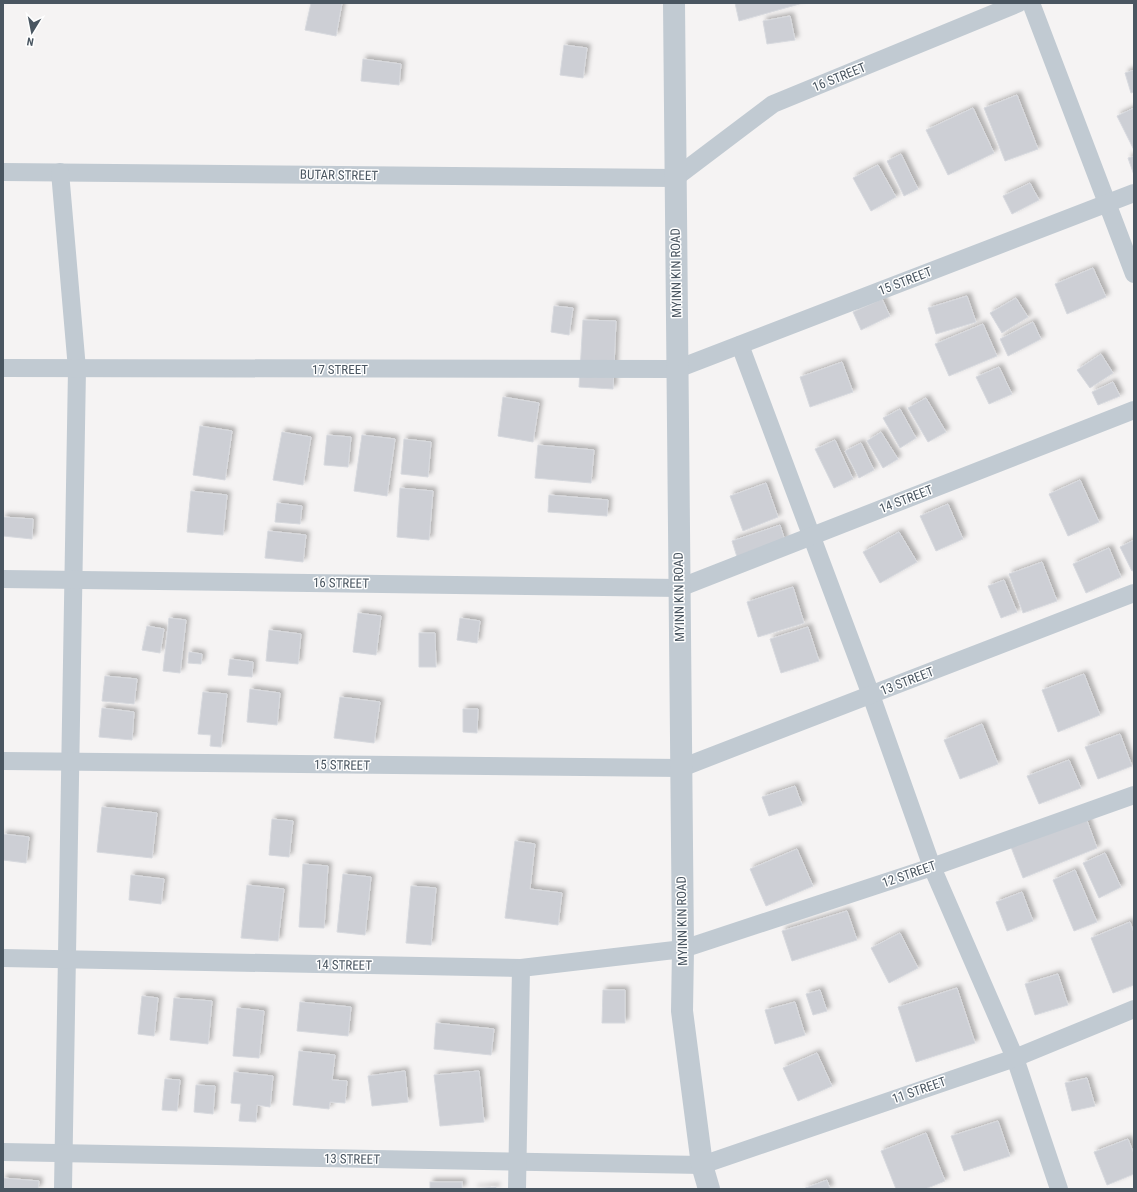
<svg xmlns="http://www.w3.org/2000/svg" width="1137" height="1192" viewBox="0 0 1137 1192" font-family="'Roboto Condensed',sans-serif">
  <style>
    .building { fill: #cdcfd5; stroke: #d7d9de; filter: url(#shadow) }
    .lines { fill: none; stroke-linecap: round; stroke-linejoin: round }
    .minor { stroke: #c1cad2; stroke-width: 18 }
    .tertiary { stroke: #c1cad2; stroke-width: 22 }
    .labels { text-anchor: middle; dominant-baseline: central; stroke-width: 3; stroke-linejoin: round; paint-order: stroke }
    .street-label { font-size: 13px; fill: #4a5661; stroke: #fff }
  </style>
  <defs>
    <filter id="shadow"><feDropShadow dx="3.5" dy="-3.5" stdDeviation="2" flood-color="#0004"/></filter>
  </defs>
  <rect width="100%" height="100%" fill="#f5f3f3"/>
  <!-- building -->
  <g class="building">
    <polygon points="311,3 342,3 336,36 305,30"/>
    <polygon points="735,3 803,3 739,21"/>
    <polygon points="790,16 795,40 767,44 763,21"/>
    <polygon points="564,45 587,48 583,78 560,75"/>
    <polygon points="363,59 401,64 399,85 361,81"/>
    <polygon points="1134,70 1134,92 1131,93 1125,73"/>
    <polygon points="1017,95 1038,149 1005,161 984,108"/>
    <polygon points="973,108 994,153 948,175 926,130"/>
    <polygon points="1134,108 1134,150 1117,116"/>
    <polygon points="901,154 918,189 904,196 887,161"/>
    <polygon points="1134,156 1134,175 1128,158"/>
    <polygon points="878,165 896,197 871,211 853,178"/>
    <polygon points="1030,183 1039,200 1012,214 1003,196"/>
    <polygon points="1093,268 1106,297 1067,314 1055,284"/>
    <polygon points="967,296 976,322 936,334 928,308"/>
    <polygon points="1016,298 1028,317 1002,333 990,313"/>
    <polygon points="882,299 890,316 861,330 853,312"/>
    <polygon points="554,306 573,308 569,335 551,332"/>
    <polygon points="583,320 616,321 613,389 579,387"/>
    <polygon points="1033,322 1041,339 1008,356 1000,339"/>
    <polygon points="983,324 997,356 949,376 935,344"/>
    <polygon points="1101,354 1113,373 1090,388 1077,370"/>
    <polygon points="842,362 853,392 810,407 800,377"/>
    <polygon points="999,367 1012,394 989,404 976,377"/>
    <polygon points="1113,382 1120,396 1098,405 1092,392"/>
    <polygon points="503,397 539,403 533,442 498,436"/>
    <polygon points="926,398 946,432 928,442 908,408"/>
    <polygon points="900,409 916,438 900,448 883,418"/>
    <polygon points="200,426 232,431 225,480 193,475"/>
    <polygon points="282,432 311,437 303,485 273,480"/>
    <polygon points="881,432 898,459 883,468 867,441"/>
    <polygon points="327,435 351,437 348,467 324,465"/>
    <polygon points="362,435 395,439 387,496 354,491"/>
    <polygon points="404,439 431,442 428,477 401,474"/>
    <polygon points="835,440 853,479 834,488 815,449"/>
    <polygon points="861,443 874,470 859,478 845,451"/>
    <polygon points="538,445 594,450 591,483 535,478"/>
    <polygon points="1080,480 1099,522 1068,536 1049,494"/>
    <polygon points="766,483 778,517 743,531 730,496"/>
    <polygon points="400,488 433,491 429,540 397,537"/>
    <polygon points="191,491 227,495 223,535 187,532"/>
    <polygon points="549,495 608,500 607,516 548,512"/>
    <polygon points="277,503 302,506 300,524 275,522"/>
    <polygon points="948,504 963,539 936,551 920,516"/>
    <polygon points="3,517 33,519 32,539 3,536"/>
    <polygon points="780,525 785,541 737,557 732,541"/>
    <polygon points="268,531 306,535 303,562 265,558"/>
    <polygon points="899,532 917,562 880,583 863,552"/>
    <polygon points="1134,540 1134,570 1132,571 1120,547"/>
    <polygon points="1109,548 1121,577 1086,593 1073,564"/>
    <polygon points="1042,562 1057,601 1023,613 1009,574"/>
    <polygon points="1004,580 1017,612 1001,618 988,586"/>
    <polygon points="793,587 804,623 758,637 747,602"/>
    <polygon points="358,613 381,616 376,655 353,652"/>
    <polygon points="169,618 186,620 180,673 163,671"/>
    <polygon points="460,618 480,621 477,643 457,640"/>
    <polygon points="147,626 164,629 160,653 142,650"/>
    <polygon points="808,627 819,661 781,673 770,639"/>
    <polygon points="269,630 301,634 298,664 266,661"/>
    <polygon points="419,633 435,633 436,667 419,667"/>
    <polygon points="189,652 202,654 201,664 188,663"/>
    <polygon points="230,659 253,662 252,677 228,675"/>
    <polygon points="1084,674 1100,715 1058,732 1042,690"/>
    <polygon points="105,676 137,679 134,704 102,701"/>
    <polygon points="250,689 280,693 277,725 247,722"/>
    <polygon points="203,692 227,694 221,747 210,746 211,735 198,734"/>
    <polygon points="340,697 380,702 374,743 334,738"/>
    <polygon points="102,708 134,712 132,740 99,737"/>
    <polygon points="463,709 478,709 477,733 463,732"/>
    <polygon points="982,724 998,764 960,779 944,740"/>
    <polygon points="1120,734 1132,766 1098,779 1085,747"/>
    <polygon points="1069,760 1081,788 1039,804 1027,776"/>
    <polygon points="795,786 802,805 769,816 762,797"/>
    <polygon points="102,807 157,813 152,858 97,852"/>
    <polygon points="1086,818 1097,848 1023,878 1011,847"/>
    <polygon points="272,819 293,821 289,857 269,855"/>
    <polygon points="3,834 29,837 26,863 3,860"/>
    <polygon points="515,841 535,844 530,889 562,893 558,925 505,918"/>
    <polygon points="797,849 813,886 766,906 750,869"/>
    <polygon points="1105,853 1121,887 1099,898 1083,863"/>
    <polygon points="303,864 328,866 324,928 299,927"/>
    <polygon points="1075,870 1097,922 1074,931 1053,880"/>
    <polygon points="343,874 371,877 365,935 337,932"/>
    <polygon points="131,875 164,879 161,904 129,900"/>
    <polygon points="247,885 284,889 278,941 241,938"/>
    <polygon points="411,886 436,888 431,945 406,943"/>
    <polygon points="1022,892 1033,921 1007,931 996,902"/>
    <polygon points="847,911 857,940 792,961 782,931"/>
    <polygon points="1130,922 1134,933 1134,985 1113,993 1091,938"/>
    <polygon points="900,933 918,968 889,983 871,948"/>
    <polygon points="1058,974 1068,1005 1035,1015 1025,984"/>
    <polygon points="957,988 975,1043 916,1062 898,1007"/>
    <polygon points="603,990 625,990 625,1023 602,1023"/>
    <polygon points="820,990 827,1011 813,1015 806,994"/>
    <polygon points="142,996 158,998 154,1036 138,1034"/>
    <polygon points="174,998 212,1001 208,1044 170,1040"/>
    <polygon points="300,1002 351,1007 348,1036 297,1031"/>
    <polygon points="795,1002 805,1035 775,1044 765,1010"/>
    <polygon points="237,1008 264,1011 259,1058 233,1056"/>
    <polygon points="436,1023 494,1029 491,1055 434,1049"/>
    <polygon points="299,1051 335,1055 332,1080 347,1081 345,1103 330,1102 329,1109 293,1105"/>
    <polygon points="817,1053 832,1086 798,1101 783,1068"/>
    <polygon points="405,1071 408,1102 372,1106 368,1076"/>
    <polygon points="479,1071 484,1122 440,1126 434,1075"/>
    <polygon points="234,1072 273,1076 270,1107 257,1105 256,1122 239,1121 241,1104 231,1103"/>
    <polygon points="1087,1078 1095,1106 1072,1111 1065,1083"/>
    <polygon points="165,1079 180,1080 177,1111 162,1110"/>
    <polygon points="196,1085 215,1086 213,1114 194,1112"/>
    <polygon points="998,1121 1010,1156 964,1171 951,1136"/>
    <polygon points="926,1133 945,1181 925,1189 896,1189 881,1151"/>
    <polygon points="1128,1139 1134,1154 1134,1174 1107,1185 1094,1152"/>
    <polygon points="3,1178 39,1181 38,1189 3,1189"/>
    <polygon points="827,1180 830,1189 803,1189"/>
    <rect x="430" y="1182" width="32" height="7"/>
    <polygon points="496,1187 496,1189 474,1189"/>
  </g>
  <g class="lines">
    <!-- minor -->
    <g class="minor">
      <polyline points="1031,3 1134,274"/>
      <polyline points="3,172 675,178 773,104 1019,3"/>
      <polyline points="60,172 77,369 63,1189"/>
      <polyline points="740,345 871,695 932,867 1015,1058 1059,1189"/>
      <polyline points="3,368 677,369 1134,193"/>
      <polyline points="3,579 679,588 1134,410"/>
      <polyline points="3,761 681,768 1134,593"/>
      <polyline points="3,958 521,968 683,949 932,867 1134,795"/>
      <polyline points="3,1152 702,1165 1015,1058 1134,1009"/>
      <polyline points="517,1189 521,968"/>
    </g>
    <!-- tertiary -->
    <polyline class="tertiary" points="674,3 683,949 682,1011 702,1165 709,1189"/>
  </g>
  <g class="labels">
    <!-- street labels -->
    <g class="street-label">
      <text transform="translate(839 77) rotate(-22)">16 STREET</text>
      <text transform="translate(339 175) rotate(1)">BUTAR STREET</text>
      <text transform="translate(676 273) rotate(-91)">MYINN KIN ROAD</text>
      <text transform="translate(905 281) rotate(-21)">15 STREET</text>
      <text x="340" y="369">17 STREET</text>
      <text transform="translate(906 499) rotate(-21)">14 STREET</text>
      <text transform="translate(341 583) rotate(1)">16 STREET</text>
      <text transform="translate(679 597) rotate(-91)">MYINN KIN ROAD</text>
      <text transform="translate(907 681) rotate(-21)">13 STREET</text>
      <text transform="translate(342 765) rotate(1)">15 STREET</text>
      <text transform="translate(909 874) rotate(-19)">12 STREET</text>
      <text transform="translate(682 921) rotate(-91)">MYINN KIN ROAD</text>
      <text transform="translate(344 965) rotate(1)">14 STREET</text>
      <text transform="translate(919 1090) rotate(-19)">11 STREET</text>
      <text transform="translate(352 1159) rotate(1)">13 STREET</text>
    </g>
  </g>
  <!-- border -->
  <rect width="1137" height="1192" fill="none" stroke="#4a5661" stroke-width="8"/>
  <!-- north arrow -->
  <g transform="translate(32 32) rotate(190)" stroke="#ffffff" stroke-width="3" paint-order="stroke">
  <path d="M0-3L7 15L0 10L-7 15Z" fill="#4a5661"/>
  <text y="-6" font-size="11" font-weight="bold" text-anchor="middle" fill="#4a5661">N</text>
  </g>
</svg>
